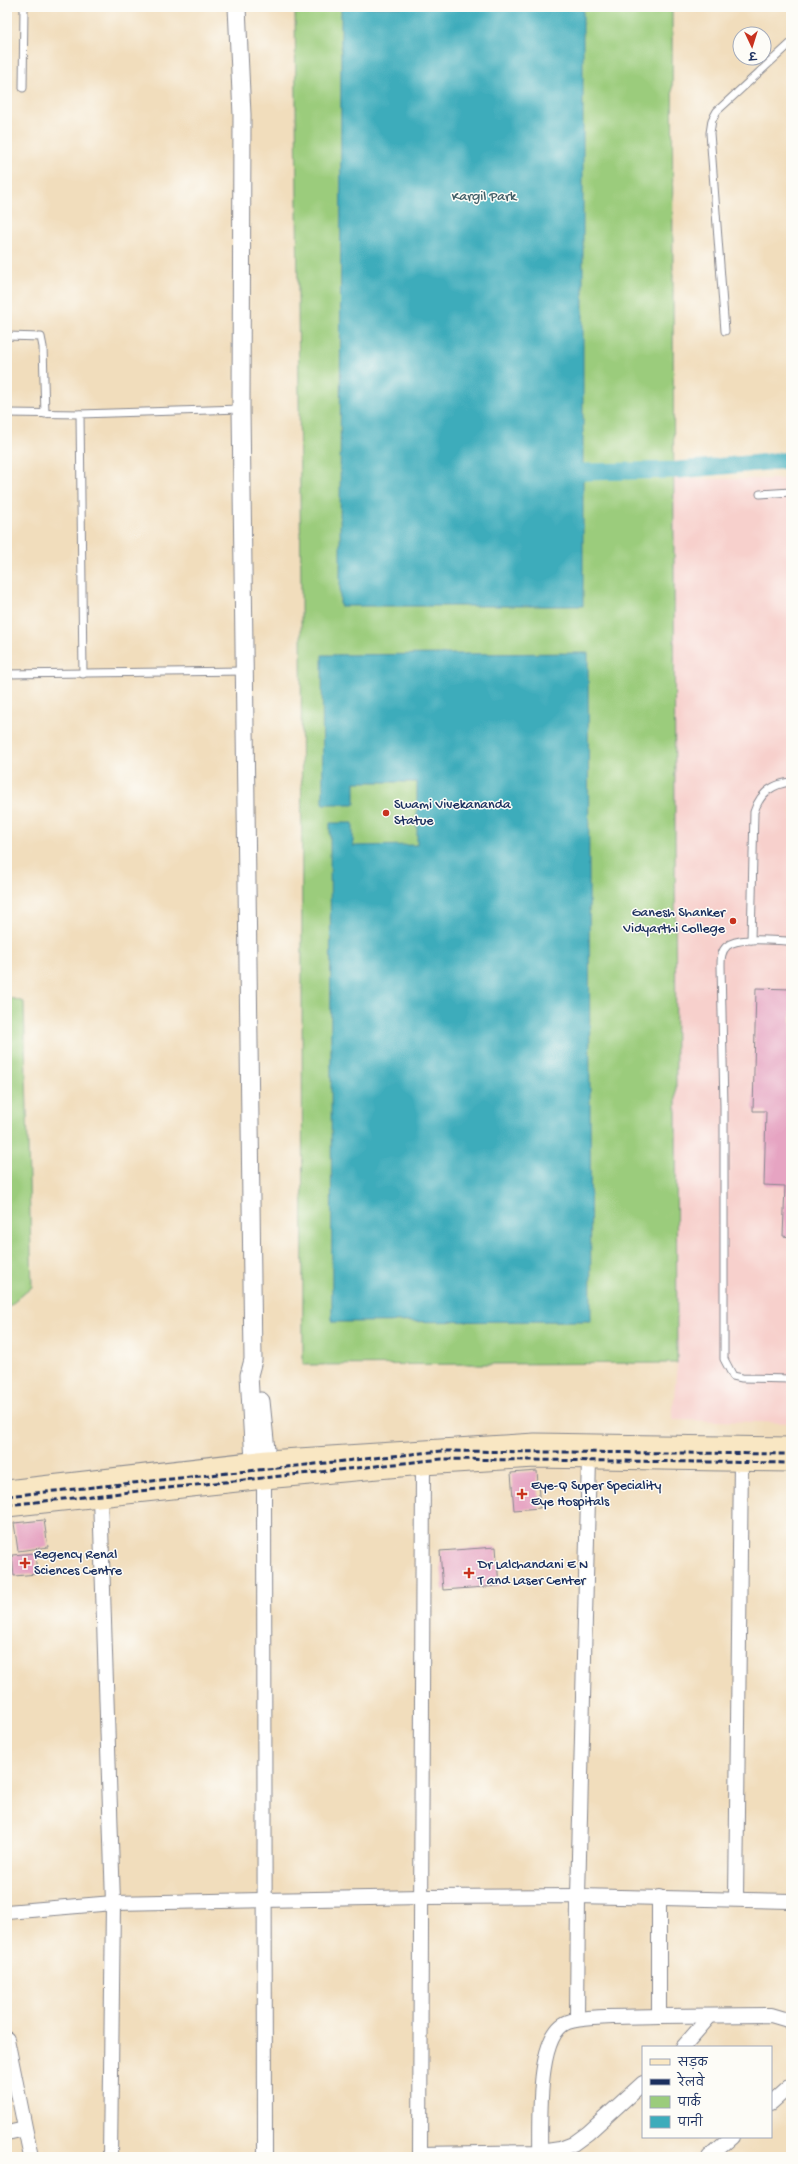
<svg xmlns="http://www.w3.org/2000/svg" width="798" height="2164" viewBox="0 0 798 2164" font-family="'Gochi Hand','Playpen Sans Deva',sans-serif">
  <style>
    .built { fill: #f7d0cc }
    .green { fill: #9bcc7c; stroke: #5b7e6d }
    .water { fill: #3dacbb; stroke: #2c6e8c }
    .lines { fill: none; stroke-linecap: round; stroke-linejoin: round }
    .canal { stroke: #3dacbb; stroke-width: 17 }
    .building { fill: #e6a4c2 }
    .service-casing { stroke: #86868d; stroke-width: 9 }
    .minor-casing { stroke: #86868d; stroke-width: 16 }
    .tertiary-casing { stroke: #86868d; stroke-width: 19 }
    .secondary-casing { stroke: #86868d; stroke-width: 21 }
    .service { stroke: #fff; stroke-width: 7 }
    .minor { stroke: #fff; stroke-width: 14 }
    .tertiary { stroke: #fff; stroke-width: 17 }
    .secondary { stroke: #f9e7c3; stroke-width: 19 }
    .rail { stroke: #1b2f5e; stroke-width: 3; stroke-dasharray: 6 3; stroke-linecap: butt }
    .poi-dot { fill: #c8321e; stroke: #fdfcf7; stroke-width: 1.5 }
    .labels { text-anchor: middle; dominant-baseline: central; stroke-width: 3; stroke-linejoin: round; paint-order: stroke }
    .park-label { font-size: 14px; fill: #415e67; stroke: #fdfcf7 }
    .poi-label { font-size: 14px; fill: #1b2f5e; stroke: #fdfcf7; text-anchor: start }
  </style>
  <rect width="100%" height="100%" fill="#fdfcf7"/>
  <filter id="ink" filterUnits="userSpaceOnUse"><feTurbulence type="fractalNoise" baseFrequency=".025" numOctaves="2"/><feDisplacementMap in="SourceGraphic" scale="8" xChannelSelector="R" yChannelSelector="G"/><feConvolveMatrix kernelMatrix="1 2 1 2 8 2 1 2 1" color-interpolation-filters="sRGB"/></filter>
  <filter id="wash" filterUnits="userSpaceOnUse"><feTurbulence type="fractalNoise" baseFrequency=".012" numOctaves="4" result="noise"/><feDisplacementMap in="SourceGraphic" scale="16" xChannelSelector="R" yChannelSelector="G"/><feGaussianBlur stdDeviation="0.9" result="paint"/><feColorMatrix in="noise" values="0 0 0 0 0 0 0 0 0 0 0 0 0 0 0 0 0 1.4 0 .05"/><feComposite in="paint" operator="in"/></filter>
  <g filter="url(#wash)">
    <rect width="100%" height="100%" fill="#f1ddbc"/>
    <!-- built -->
    <polygon class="built" points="791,477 791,1423 672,1420 677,1363 673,479 782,479"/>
    <!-- green -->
    <g class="green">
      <polygon points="295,7 672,7 677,1363 303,1365 301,590"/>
      <polygon points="7,997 24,1002 32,1287 7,1308"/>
    </g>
    <!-- water -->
    <g class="water">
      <polygon points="341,7 583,7 583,606 340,606"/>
      <polygon points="588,653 591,1321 332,1322 330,823 353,823 353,846 417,845 417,782 355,782 355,804 323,804 322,655"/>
    </g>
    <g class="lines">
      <!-- canal -->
      <polyline class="canal" points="583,472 679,470 791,460"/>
    </g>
    <g id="blocks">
      <!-- building -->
      <g class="building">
        <polygon points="756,988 791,989 791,1237 783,1236 785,1186 764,1185 766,1111 753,1111"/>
        <polygon points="537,1471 540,1508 514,1510 511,1473"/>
        <polygon points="44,1520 48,1547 18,1551 14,1523"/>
        <polygon points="496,1547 499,1586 443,1590 440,1551"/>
        <polygon points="35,1553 37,1574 14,1576 12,1555"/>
      </g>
    </g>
  </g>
  <g filter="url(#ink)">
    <use href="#blocks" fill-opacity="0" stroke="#86868d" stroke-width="1"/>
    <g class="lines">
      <defs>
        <g id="service">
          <polyline points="23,88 24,7"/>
          <polyline points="725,331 710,133 712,120 717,111 791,43"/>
          <polyline points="7,336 41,337 43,347 45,414"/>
          <polyline points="7,413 80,414"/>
          <polyline points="760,494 791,492"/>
          <polyline points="7,674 245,671"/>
          <polyline points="83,674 80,414 241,409"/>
          <path d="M751,940L754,812C760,793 772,784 791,782"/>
          <path d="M791,941C776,941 738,936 727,946C721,951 721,959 721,966L724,1106V1359L733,1376L742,1378L791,1379"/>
        </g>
        <g id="minor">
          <polyline points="264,1479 265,2157"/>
          <polyline points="100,1496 113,1903 110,2157"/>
          <polyline points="736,1898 741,1462"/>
          <polyline points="7,1912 113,1903 422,1897 578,1896 791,1901"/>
          <polyline points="659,2016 771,2015 788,2020 791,2024"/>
          <polyline points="577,2019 578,1896 589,1459"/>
          <polyline points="7,2039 31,2157"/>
          <polyline points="683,2047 710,2016"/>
          <polyline points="771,2103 791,2085"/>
          <polyline points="7,2133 25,2129"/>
          <polyline points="420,2154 540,2152 560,2149 573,2144 588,2133 643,2083"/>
          <polyline points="420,2157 423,1465"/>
          <path d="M540,2157C541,2126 535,2034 568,2022C587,2015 637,2017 659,2016V1897"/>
          <polyline points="709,2157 732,2137"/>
        </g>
        <g id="tertiary">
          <polyline points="237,7 242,115 241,409 253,1360 249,1375 254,1461 260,1472"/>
          <polyline points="261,1401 267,1460 265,1474"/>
        </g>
        <g id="secondary">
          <polyline points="7,1490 267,1460 535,1443 791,1447"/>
          <polyline points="7,1507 264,1479 423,1465 535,1458 791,1462"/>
        </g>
      </defs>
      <!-- service casing -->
      <use href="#service" class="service-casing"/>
      <!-- minor casing -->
      <use href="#minor" class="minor-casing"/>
      <!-- tertiary casing -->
      <use href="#tertiary" class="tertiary-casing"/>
      <!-- secondary casing -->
      <use href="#secondary" class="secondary-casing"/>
      <!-- service -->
      <use href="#service" class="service"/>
      <!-- minor -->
      <use href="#minor" class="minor"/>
      <!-- tertiary -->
      <use href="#tertiary" class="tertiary"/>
      <!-- secondary -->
      <use href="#secondary" class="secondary"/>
      <!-- rail -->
      <g class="rail">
        <polyline points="7,1496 441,1451 791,1454"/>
        <polyline points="7,1505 442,1459 791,1463"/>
      </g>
    </g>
  </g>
  <!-- markers -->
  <g class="poi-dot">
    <circle cx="386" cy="813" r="4"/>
    <circle cx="733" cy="921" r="4"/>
    <path d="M520 1488h4v4h4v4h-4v4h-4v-4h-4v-4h4z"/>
    <path d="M23 1557h4v4h4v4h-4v4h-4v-4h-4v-4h4z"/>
    <path d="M467 1567h4v4h4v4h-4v4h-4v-4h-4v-4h4z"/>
  </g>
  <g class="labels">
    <!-- park labels -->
    <g class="park-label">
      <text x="484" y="197">Kargil Park</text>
    </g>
    <!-- poi labels -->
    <g class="poi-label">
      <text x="394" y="805">Swami Vivekananda<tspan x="394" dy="16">Statue</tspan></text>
      <text x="725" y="913" text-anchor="end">Ganesh Shanker<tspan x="725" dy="16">Vidyarthi College</tspan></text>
      <text x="531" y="1486">Eye-Q Super Speciality<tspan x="531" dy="16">Eye Hospitals</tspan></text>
      <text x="34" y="1555">Regency Renal<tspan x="34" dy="16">Sciences Centre</tspan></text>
      <text x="478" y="1565">Dr Lalchandani E N<tspan x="478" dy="16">T and Laser Center</tspan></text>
    </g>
  </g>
  <!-- margin -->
  <rect width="798" height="2164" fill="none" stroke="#fdfcf7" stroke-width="24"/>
  <!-- legend -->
  <rect x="642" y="2046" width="130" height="92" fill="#fdfcf7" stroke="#a3aaba"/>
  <rect x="650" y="2059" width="20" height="6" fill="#f9e7c3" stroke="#a3aaba"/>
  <text x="678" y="2066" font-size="12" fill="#1b2f5e">सड़क</text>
  <rect x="650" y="2079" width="20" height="6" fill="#1b2f5e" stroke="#a3aaba"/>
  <text x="678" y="2086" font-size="12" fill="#1b2f5e">रेलवे</text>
  <rect x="650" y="2096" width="20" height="12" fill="#9bcc7c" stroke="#a3aaba"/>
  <text x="678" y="2106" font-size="12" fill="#1b2f5e">पार्क</text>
  <rect x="650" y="2116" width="20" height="12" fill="#3dacbb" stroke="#a3aaba"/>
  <text x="678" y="2126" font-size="12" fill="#1b2f5e">पानी</text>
  <!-- north arrow -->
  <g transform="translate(752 46) rotate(176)"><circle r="19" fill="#fdfcf7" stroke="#a3aaba"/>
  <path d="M0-3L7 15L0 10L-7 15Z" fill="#c8321e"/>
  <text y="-6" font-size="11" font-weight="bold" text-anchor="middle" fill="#1b2f5e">उ</text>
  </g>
</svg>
